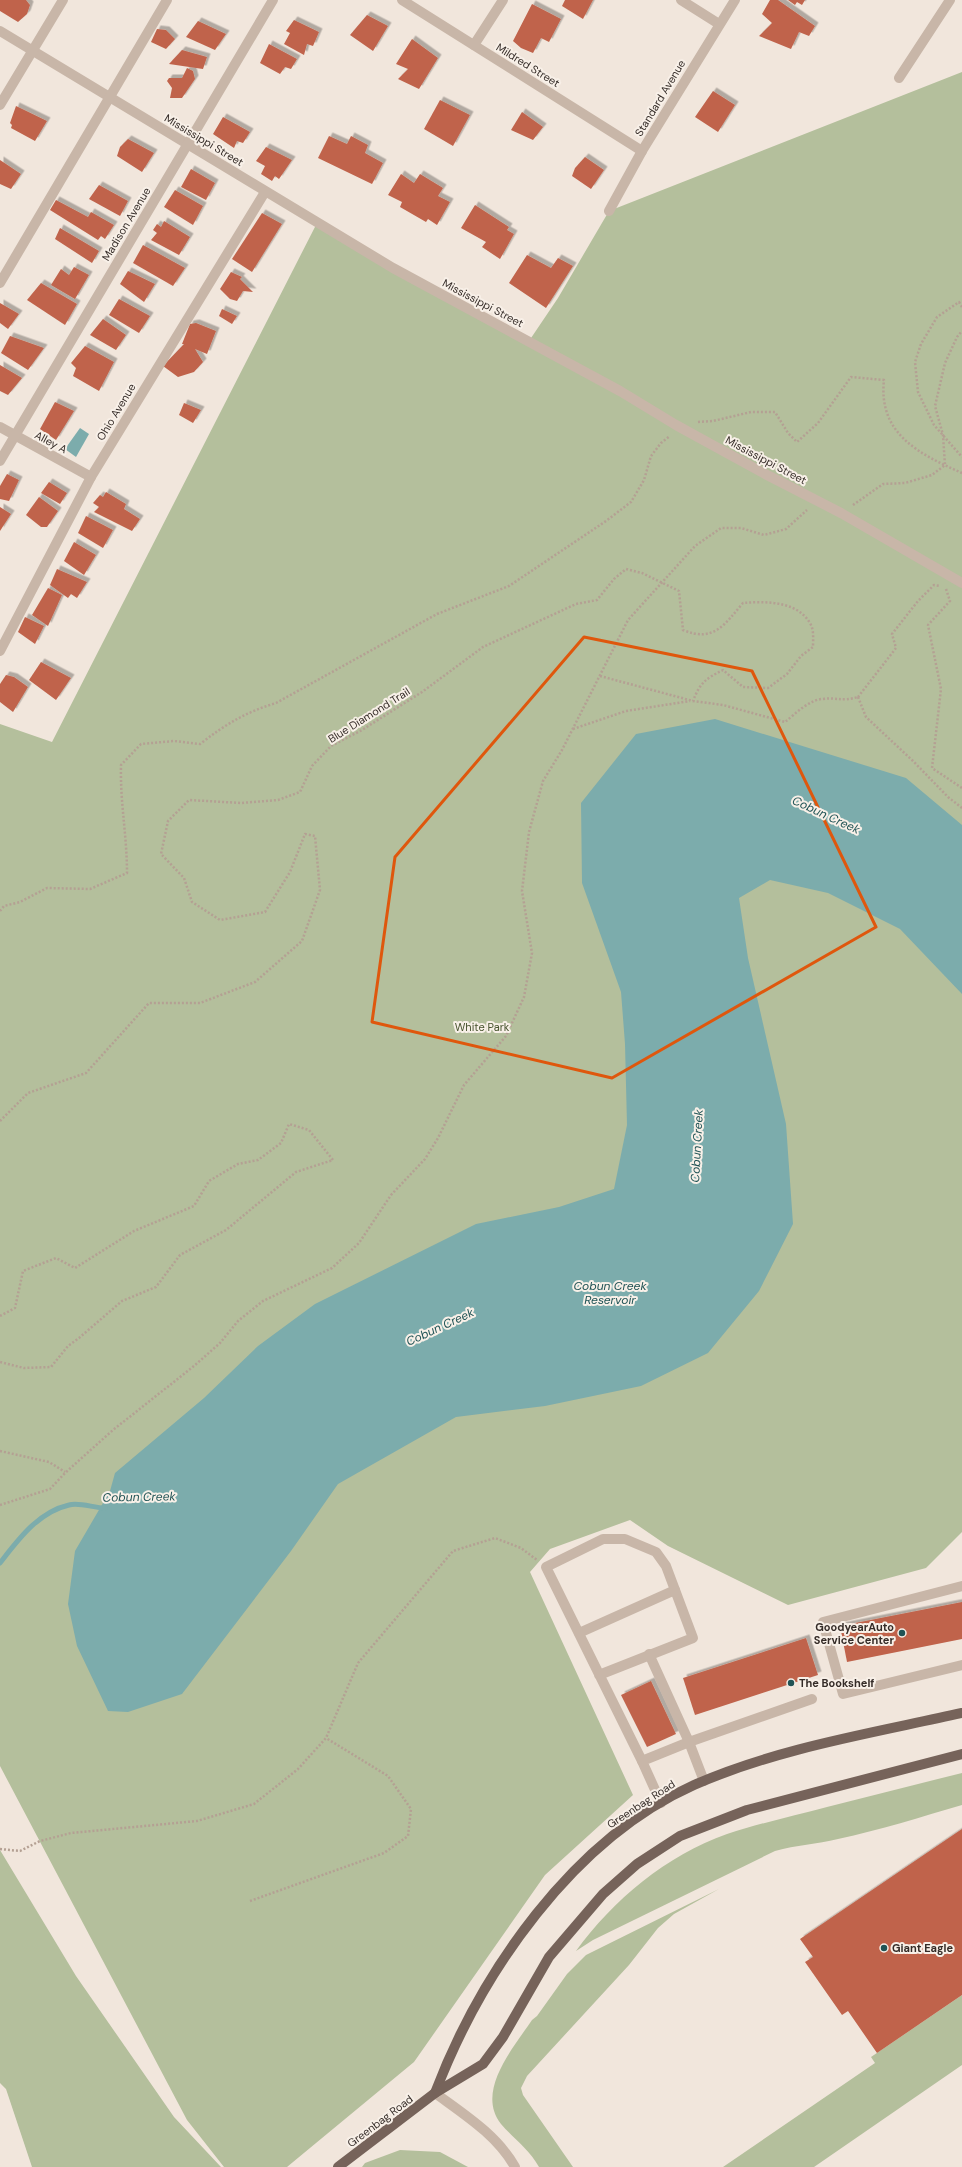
<svg xmlns="http://www.w3.org/2000/svg" width="962" height="2167" viewBox="0 0 962 2167" font-family="'DM Sans',sans-serif">
  <style>
    .green { fill: #b4bf9c }
    .water { fill: #7cacac }
    .lines { fill: none; stroke-linecap: round; stroke-linejoin: round }
    .stream { stroke: #7cacac; stroke-width: 5 }
    .building { fill: #c0634b; filter: url(#shadow) }
    .path { stroke: #b4a093; stroke-width: 2.5; stroke-dasharray: 2 2; stroke-linecap: butt }
    .minor { stroke: #c8b6a8; stroke-width: 10 }
    .major { stroke: #76635a; stroke-width: 10 }
    .marked { fill: none; stroke: #df570d; stroke-width: 3; stroke-linejoin: round }
    .poi-dot { fill: #205355; stroke: #f8f0e8; stroke-width: 1.5 }
    .labels { text-anchor: middle; dominant-baseline: central; stroke-width: 4; stroke-linejoin: round; paint-order: stroke }
    .street-label { font-size: 11px; fill: #352c28; stroke: #f8f0e8 }
    .park-label { font-size: 11px; fill: #46522d; stroke: #f8f0e8 }
    .poi-label { font-size: 11px; font-weight: bold; fill: #352c28; stroke: #f8f0e8; text-anchor: start }
    .water-label { font-size: 12px; font-style: italic; fill: #205355; stroke: #f8f0e8 }
  </style>
  <defs>
    <filter id="shadow"><feDropShadow dx="3.5" dy="-3.5" stdDeviation="0" flood-color="#0004"/></filter>
  </defs>
  <rect width="100%" height="100%" fill="#f1e6dc"/>
  <!-- green -->
  <g class="green">
    <polygon points="962,72 962,1532 926,1568 788,1605 668,1546 630,1520 550,1549 530,1572 633,1795 545,1875 414,2062 287,2167 224,2167 187,2120 0,1766 0,724 52,742 317,223 529,341 558,298 609,211"/>
    <path d="M962,1773V1805C921,1817 880,1830 838,1839C817,1844 796,1845 775,1851L593,1940L576,1951C613,1900 667,1855 727,1834C760,1823 794,1816 827,1807C872,1796 917,1784 962,1773Z"/>
    <polygon points="0,1850 76,1976 174,2117 221,2167 32,2167 6,2089 0,2083"/>
    <path d="M719,1889L674,1914L658,1928L629,1965L527,2076L521,2088L523,2095L573,2167H539C529,2149 514,2139 501,2124C475,2091 514,2047 532,2020L537,2016L567,1974L586,1955Z"/>
    <polygon points="962,1995 962,2065 814,2167 723,2167 875,2063 871,2057"/>
    <polygon points="400,2150 440,2152 468,2167 362,2167 365,2163"/>
  </g>
  <!-- water -->
  <g class="water">
    <polygon points="80,428 89,434 76,457 65,449"/>
    <polygon points="715,719 906,778 962,825 962,994 900,929 828,893 770,880 739,898 748,958 786,1124 793,1224 759,1291 708,1353 641,1386 545,1406 456,1417 338,1484 291,1551 182,1694 128,1712 108,1711 77,1646 68,1604 75,1551 110,1491 115,1473 204,1398 258,1346 315,1304 476,1224 559,1207 614,1189 627,1125 625,1044 621,992 582,883 581,803 636,734"/>
  </g>
  <g class="lines">
    <!-- stream -->
    <path class="stream" d="M0,1563C18,1540 38,1512 69,1505C79,1502 94,1508 105,1508"/>
  </g>
  <!-- building -->
  <g class="building">
    <polygon points="0,0 26,0 30,5 27,14 18,22 0,11"/>
    <polygon points="565,0 593,0 583,19 562,6"/>
    <polygon points="770,0 778,0 815,26 809,36 799,32 791,49 759,36 772,23 762,14"/>
    <polygon points="788,0 805,0 802,5 797,2 795,5"/>
    <polygon points="532,4 561,19 549,42 541,38 533,53 521,48 513,41"/>
    <polygon points="367,15 388,26 373,51 350,35"/>
    <polygon points="294,20 319,32 313,46 307,44 304,55 284,44 290,33 286,31"/>
    <polygon points="198,21 226,34 215,50 186,37"/>
    <polygon points="157,29 166,30 175,39 166,49 151,42"/>
    <polygon points="412,39 438,58 419,89 398,79 408,69 396,64"/>
    <polygon points="269,44 297,59 291,69 285,67 280,74 260,63"/>
    <polygon points="182,50 207,57 203,69 169,64"/>
    <polygon points="187,68 193,71 195,79 182,98 170,98 172,88 167,81 169,78 182,78"/>
    <polygon points="713,91 735,105 718,132 695,117"/>
    <polygon points="440,100 470,115 453,146 424,129"/>
    <polygon points="16,106 47,121 35,141 11,128 12,125 10,123"/>
    <polygon points="522,112 543,127 533,140 511,130"/>
    <polygon points="223,117 250,132 243,143 237,141 234,148 213,134"/>
    <polygon points="329,136 347,144 351,136 368,145 365,153 383,163 372,184 318,158"/>
    <polygon points="128,139 154,153 142,172 117,156 120,147"/>
    <polygon points="266,147 292,160 279,179 275,176 272,181 261,174 265,166 256,161"/>
    <polygon points="585,157 604,170 591,189 572,176 575,168"/>
    <polygon points="0,160 21,174 11,189 0,184"/>
    <polygon points="191,169 215,183 206,200 181,187"/>
    <polygon points="401,174 414,183 420,174 443,188 438,196 450,202 437,225 428,219 426,222 400,207 402,202 388,195"/>
    <polygon points="99,185 128,201 120,216 89,199"/>
    <polygon points="175,190 203,206 193,225 164,207"/>
    <polygon points="56,200 88,217 91,212 114,225 105,239 101,236 98,240 50,210"/>
    <polygon points="475,205 509,227 507,230 514,234 500,259 482,247 486,242 461,228"/>
    <polygon points="262,213 282,224 252,272 232,259"/>
    <polygon points="164,221 190,237 179,255 151,240 157,233 153,230 157,224 161,227"/>
    <polygon points="60,228 99,251 92,263 55,239"/>
    <polygon points="143,245 185,268 173,286 133,263"/>
    <polygon points="527,255 551,268 558,258 573,266 546,308 509,283"/>
    <polygon points="74,267 89,275 75,299 51,285 61,269 69,275"/>
    <polygon points="128,271 155,284 144,302 120,284"/>
    <polygon points="231,272 242,277 240,279 253,292 243,291 237,301 230,299 220,289"/>
    <polygon points="41,283 77,304 65,325 27,300"/>
    <polygon points="119,299 150,316 139,333 109,315"/>
    <polygon points="0,303 19,314 8,329 0,323"/>
    <polygon points="222,309 237,316 232,324 219,316"/>
    <polygon points="103,319 126,335 116,350 90,335"/>
    <polygon points="196,323 216,331 207,354 195,349 203,362 194,372 178,377 163,366 184,344 182,344 190,324"/>
    <polygon points="10,336 44,348 28,370 1,353"/>
    <polygon points="85,346 114,362 99,391 73,376 76,368 71,363"/>
    <polygon points="0,365 22,378 8,395 0,391"/>
    <polygon points="55,402 74,411 56,440 40,429"/>
    <polygon points="184,403 201,410 193,423 179,415"/>
    <polygon points="7,474 19,480 9,501 0,499 0,486"/>
    <polygon points="49,482 67,493 60,504 41,493"/>
    <polygon points="106,492 126,504 124,509 140,519 132,531 94,512 99,507 93,503 100,495 103,497"/>
    <polygon points="39,497 58,511 47,527 41,527 26,515"/>
    <polygon points="0,507 11,514 0,531"/>
    <polygon points="86,516 113,530 103,548 78,533"/>
    <polygon points="74,542 96,555 84,575 64,561"/>
    <polygon points="57,569 87,582 77,598 71,594 68,598 50,585"/>
    <polygon points="48,588 62,595 48,626 32,615"/>
    <polygon points="25,617 44,626 35,644 18,632"/>
    <polygon points="41,662 71,678 56,700 29,680"/>
    <polygon points="6,675 14,677 28,687 13,712 0,702 0,684"/>
    <polygon points="962,1602 962,1639 847,1662 840,1626"/>
    <polygon points="806,1638 818,1675 695,1715 683,1678"/>
    <polygon points="651,1681 676,1734 647,1747 621,1695"/>
    <polygon points="962,1829 962,1995 877,2053 848,2011 842,2015 805,1962 813,1957 800,1939"/>
  </g>
  <g class="lines">
    <!-- path -->
    <g class="path">
      <polyline points="962,307 959,302 937,317 921,344 915,362 918,392 934,425 962,457"/>
      <path d="M698,422L713,421L751,412H775L788,433L797,442L818,423L851,377L884,380C878,434 919,454 962,473"/>
      <polyline points="853,505 883,484 905,483 932,475 945,465 943,435 935,406 945,363 957,337 962,331"/>
      <polyline points="946,589 950,601 928,625 941,689 932,768 962,788"/>
      <path d="M600,676L693,701L723,705L785,722C795,714 810,699 823,699C838,697 841,702 858,697"/>
      <polyline points="858,697 896,648 892,634 918,601 934,585 940,586"/>
      <polyline points="858,697 866,717 913,761 948,797 962,808"/>
      <polyline points="573,729 626,711 690,701"/>
      <path d="M0,911L4,906L20,902L47,888L90,889L127,873C127,836 120,802 121,765L141,744L174,741L200,744C226,724 246,712 276,703L437,614L509,586L606,521L631,502L644,480L651,456L661,443L670,436"/>
      <path d="M0,1121L28,1093L86,1073L149,1003H200L255,982L302,941L320,890L315,836L305,834L290,872L265,912L220,920L192,902L184,878L161,854L168,821L189,800L241,803L278,800L300,792L312,766L331,746L362,730L422,692L483,647L576,604L597,600L614,579L626,569L642,573L679,591L683,630C714,643 725,624 743,603C766,601 799,601 811,625C814,631 813,641 813,647L801,656L787,674L768,688L743,687L723,670C705,679 700,683 693,701"/>
      <polyline points="0,1316 15,1308 23,1271 56,1258 75,1268 134,1231 194,1206 209,1181 238,1164 258,1160 281,1143 289,1124 309,1130 333,1160 296,1172 226,1230 180,1255 156,1287 122,1301 79,1338 68,1346 51,1367 24,1368 0,1362"/>
      <polyline points="0,1451 49,1462 65,1472"/>
      <polyline points="0,1505 50,1489 65,1473 113,1430 194,1366 220,1343 238,1321 263,1301 332,1268 359,1243 391,1195 425,1159 438,1138 464,1085 506,1036 524,997 532,953 522,891 529,832 543,781 562,750 628,620 695,546 721,528 741,528 764,535 786,529 807,510"/>
      <polyline points="0,1849 20,1851 40,1841 71,1833 197,1821 254,1804 298,1769 326,1738 358,1663 453,1551 495,1538 521,1548 537,1560"/>
      <polyline points="250,1901 384,1853 408,1836 411,1809 388,1776 326,1738"/>
    </g>
    <!-- minor -->
    <g class="minor">
      <polyline points="402,0 642,151"/>
      <polyline points="681,0 719,24"/>
      <polyline points="0,31 393,268 620,391 676,425 767,475 841,513 962,583"/>
      <polyline points="474,45 503,0"/>
      <polyline points="899,78 950,0"/>
      <polyline points="0,105 63,0"/>
      <polyline points="609,211 642,151 735,0"/>
      <polyline points="0,283 167,0"/>
      <polyline points="0,427 91,477"/>
      <polyline points="0,461 273,0"/>
      <polyline points="0,651 91,477 265,192"/>
      <polyline points="962,1586 823,1622 843,1694 962,1665"/>
      <polyline points="579,1633 675,1590"/>
      <polyline points="649,1654 689,1742 812,1699"/>
      <polyline points="599,1675 693,1638 666,1566 656,1552 625,1539 603,1539 546,1567 642,1761"/>
      <polyline points="661,1803 642,1761 689,1742 704,1781"/>
      <path d="M435,2093C465,2115 497,2135 515,2167"/>
    </g>
    <!-- major -->
    <g class="major">
      <path d="M435,2093C481,1972 573,1839 694,1785C778,1748 873,1733 962,1713"/>
      <polyline points="338,2167 435,2093 483,2064 503,2037 549,1957 603,1894 637,1864 680,1836 747,1810 962,1754"/>
    </g>
  </g>
  <!-- marked area -->
  <path class="marked" d="M584,637L752,671L876,927L612,1078L372,1022L395,857Z"/>
  <!-- markers -->
  <g class="poi-dot">
    <circle cx="902" cy="1633" r="4"/>
    <circle cx="791" cy="1683" r="4"/>
    <circle cx="884" cy="1948" r="4"/>
  </g>
  <g class="labels">
    <!-- street labels -->
    <g class="street-label">
      <text transform="translate(528 65) rotate(32)">Mildred Street</text>
      <text transform="translate(660 98) rotate(-59)">Standard Avenue</text>
      <text transform="translate(204 140) rotate(31)">Mississippi Street</text>
      <text transform="translate(126 224) rotate(-59)">Madison Avenue</text>
      <text transform="translate(483 303) rotate(28)">Mississippi Street</text>
      <text transform="translate(116 412) rotate(-59)">Ohio Avenue</text>
      <text transform="translate(51 442) rotate(28)">Alley A</text>
      <text transform="translate(766 460) rotate(28)">Mississippi Street</text>
      <text transform="translate(369 715) rotate(-32)">Blue Diamond Trail</text>
      <text transform="translate(641 1804) rotate(-33)">Greenbag Road</text>
      <text transform="translate(380 2121) rotate(-37)">Greenbag Road</text>
    </g>
    <!-- park labels -->
    <g class="park-label">
      <text x="482" y="1027">White Park</text>
    </g>
    <!-- poi labels -->
    <g class="poi-label">
      <text x="894" y="1627" text-anchor="end">GoodyearAuto<tspan x="894" dy="13">Service Center</tspan></text>
      <text x="799" y="1683">The Bookshelf</text>
      <text x="892" y="1948">Giant Eagle</text>
    </g>
    <!-- water labels -->
    <g class="water-label">
      <text transform="translate(826 815) rotate(25)">Cobun Creek</text>
      <text transform="translate(697 1146) rotate(-87)">Cobun Creek</text>
      <text x="610" y="1286">Cobun Creek<tspan x="610" dy="14">Reservoir</tspan></text>
      <text transform="translate(440 1327) rotate(-25)">Cobun Creek</text>
      <text transform="translate(139 1497) rotate(-1)">Cobun Creek</text>
    </g>
  </g>
</svg>
